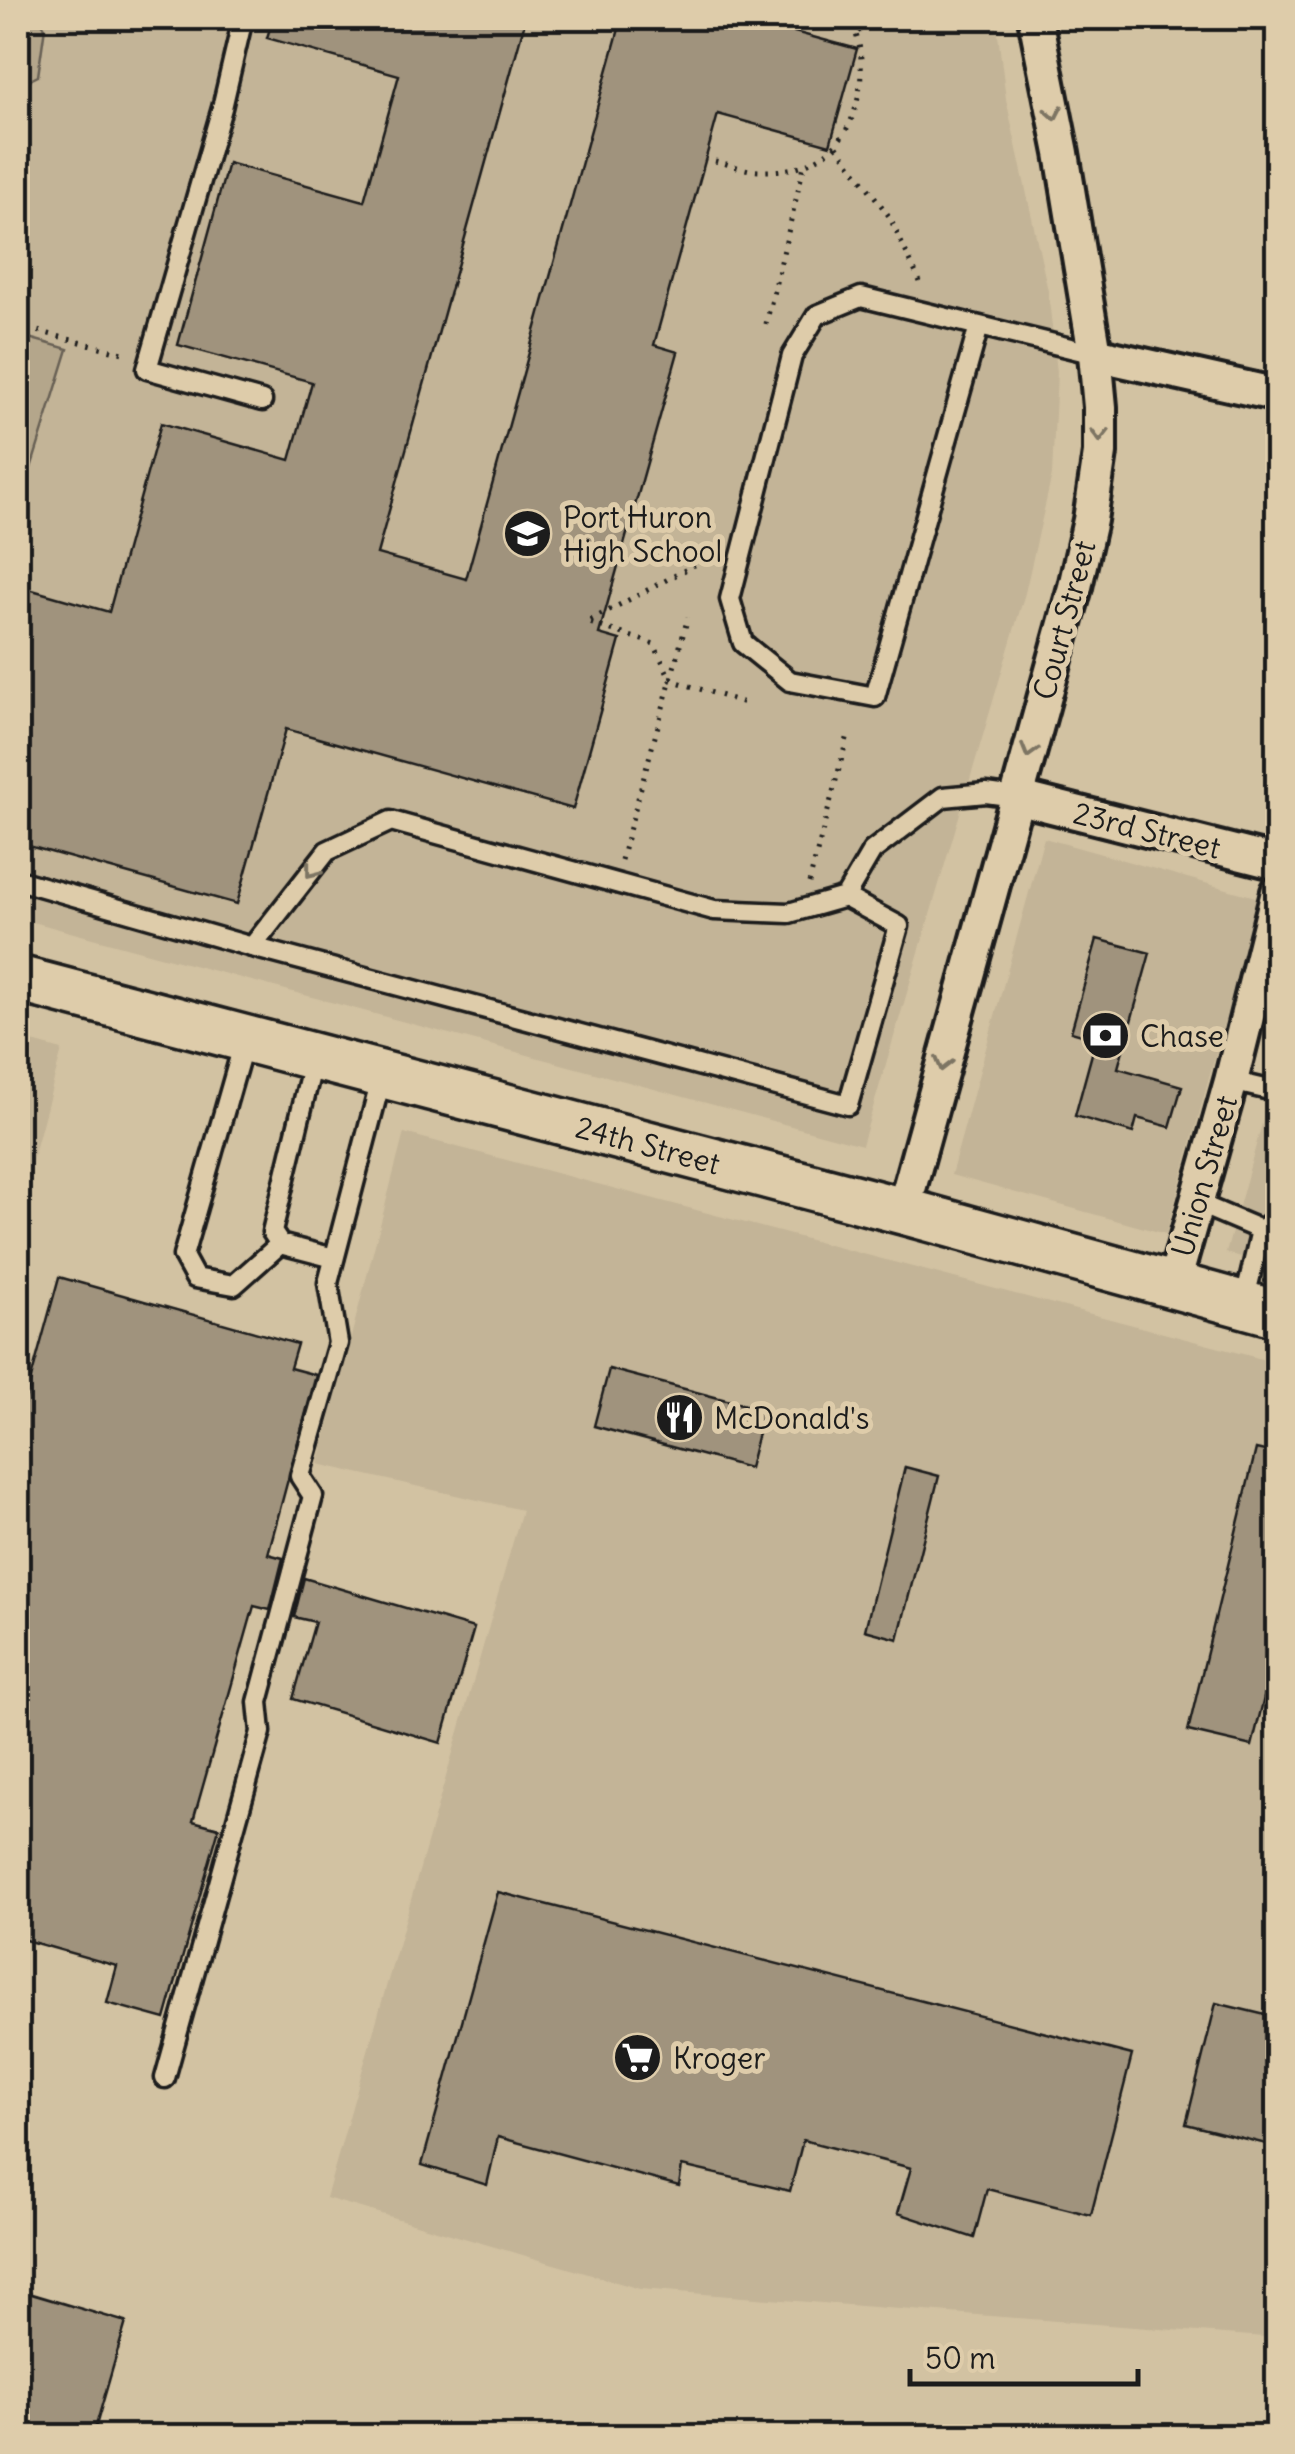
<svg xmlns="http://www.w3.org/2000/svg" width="1295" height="2454" viewBox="0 0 1295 2454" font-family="Delius,sans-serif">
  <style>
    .built { fill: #c3b497 }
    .green { fill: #b4a68b; stroke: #686154; stroke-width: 2.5 }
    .building { fill: #a0937d; stroke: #1c1c1c; stroke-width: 2.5 }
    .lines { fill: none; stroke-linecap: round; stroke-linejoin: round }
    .lane-casing { stroke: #1c1c1c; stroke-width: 25 }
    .street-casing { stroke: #1c1c1c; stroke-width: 40 }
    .secondary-casing { stroke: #1c1c1c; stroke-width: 52 }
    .path { stroke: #1c1c1c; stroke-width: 5; stroke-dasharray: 2.5 8; stroke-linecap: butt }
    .lane { stroke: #deccaa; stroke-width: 18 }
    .street { stroke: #deccaa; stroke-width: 32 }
    .secondary { stroke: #deccaa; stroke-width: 45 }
    .oneway { stroke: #7d7463 }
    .labels { text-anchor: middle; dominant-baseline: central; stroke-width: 10; stroke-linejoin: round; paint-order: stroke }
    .poi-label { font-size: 30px; fill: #1c1c1c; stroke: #deccaa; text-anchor: start }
    .street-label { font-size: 30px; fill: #1c1c1c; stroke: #deccaa }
  </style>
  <rect width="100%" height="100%" fill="#d2c2a2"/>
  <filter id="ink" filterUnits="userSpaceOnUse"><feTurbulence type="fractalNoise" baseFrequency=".01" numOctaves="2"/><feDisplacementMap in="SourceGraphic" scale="20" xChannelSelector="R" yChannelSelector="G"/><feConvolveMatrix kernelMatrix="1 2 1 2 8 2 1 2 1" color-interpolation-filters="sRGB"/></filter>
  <g filter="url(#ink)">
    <!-- built -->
    <g class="built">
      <polygon points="18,18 996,18 1006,99 1048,291 1057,372 1052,475 1025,593 862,1145 18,918"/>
      <polygon points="1044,838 1259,898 1166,1234 951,1175"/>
      <polygon points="18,1038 62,1050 18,1214"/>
      <polygon points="1277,1070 1277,1266 1226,1253"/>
      <polygon points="404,1133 1277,1363 1277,2338 640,2289 326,2198 522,1510 318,1464"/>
    </g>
    <!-- green -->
    <g class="green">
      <polygon points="18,18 38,18 45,27 38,76 18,86"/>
      <polygon points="18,335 68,349 18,510"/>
    </g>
    <!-- building -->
    <g class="building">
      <polygon points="273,18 526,18 377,554 466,579 622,18 743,18 857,49 830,145 718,114 654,345 678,352 599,634 620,640 573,809 286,729 237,904 18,843 18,586 109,612 161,423 290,460 312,382 178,345 228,163 364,201 399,75 267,38"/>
      <polygon points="1097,939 1150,953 1118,1068 1182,1086 1170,1127 1137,1118 1133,1133 1075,1116 1096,1039 1071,1032"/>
      <polygon points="59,1277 297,1344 290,1368 316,1375 268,1554 283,1558 270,1610 254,1606 193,1821 219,1828 165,2019 107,2003 117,1966 18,1938 18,1426"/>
      <polygon points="609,1369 764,1410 749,1468 594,1426"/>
      <polygon points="1256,1449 1278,1454 1278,1641 1252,1746 1188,1731"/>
      <polygon points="905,1467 939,1476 898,1639 865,1630"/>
      <polygon points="304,1578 474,1628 441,1743 293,1699 315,1622 294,1617"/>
      <polygon points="498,1892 1132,2055 1091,2215 987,2189 974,2238 898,2213 911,2168 803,2140 790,2191 682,2166 679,2186 498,2137 487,2185 422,2165"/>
      <polygon points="1216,2003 1278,2018 1278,2147 1186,2124"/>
      <polygon points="18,2290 126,2322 93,2436 18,2436"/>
    </g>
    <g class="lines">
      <defs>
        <g id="lane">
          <polyline points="243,18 222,108 147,369 262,401"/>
          <polyline points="979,326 875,697 790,681 743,643 730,599 792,356 817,315 861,297 1095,354"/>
          <polyline points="18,880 252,947 848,1105 899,926 845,897"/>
          <polyline points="252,947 327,851 391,821 714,910 789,913 845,897 872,851 943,797 986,793 1016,797"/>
          <polyline points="245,1039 183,1256 195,1278 234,1285 280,1244"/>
          <polyline points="314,1058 272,1232 280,1244 334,1258"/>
          <polyline points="1231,1081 1278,1092"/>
          <polyline points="1197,1203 1261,1230 1244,1303"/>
          <polyline points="1261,1230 1278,1217"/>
          <polyline points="165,2078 261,1732 258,1702 313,1496 300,1476 338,1343 328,1283 382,1076"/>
        </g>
        <g id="street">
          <polyline points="1095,354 1278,395"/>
          <polyline points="1016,797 1278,863"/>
          <polyline points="903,1211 1075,587 1090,520 1100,453 1100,407 1095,354 1062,153 1035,18"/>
          <polyline points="1173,1286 1231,1081 1278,892"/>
        </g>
        <polyline id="secondary" points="18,979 903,1211 1278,1314"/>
      </defs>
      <!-- lane casing -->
      <use href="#lane" class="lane-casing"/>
      <!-- street casing -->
      <use href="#street" class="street-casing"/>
      <!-- secondary casing -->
      <use href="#secondary" class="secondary-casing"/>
      <!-- path -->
      <g class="path">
        <polyline points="858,32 873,18"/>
        <polyline points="837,146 889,216 922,286"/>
        <path d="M715,161C729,164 746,171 760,171C819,173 854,141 860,85C863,60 861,37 847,18"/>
        <polyline points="766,324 804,166"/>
        <polyline points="18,326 127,354"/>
        <polyline points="704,560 587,622 654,644 671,680 748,704"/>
        <polyline points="621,860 688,617"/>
        <polyline points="809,883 849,731"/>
      </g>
      <!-- lane -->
      <use href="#lane" class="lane"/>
      <!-- street -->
      <use href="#street" class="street"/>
      <!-- secondary -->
      <use href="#secondary" class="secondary"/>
    </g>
    <!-- one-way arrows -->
    <defs><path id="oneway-chevron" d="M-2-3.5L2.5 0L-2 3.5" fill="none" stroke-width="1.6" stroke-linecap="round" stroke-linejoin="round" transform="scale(2.5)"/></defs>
    <g class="oneway">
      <use href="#oneway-chevron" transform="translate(1054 113) rotate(79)"/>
      <use href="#oneway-chevron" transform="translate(1100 435) rotate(90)"/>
      <use href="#oneway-chevron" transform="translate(1029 751) rotate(106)"/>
      <use href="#oneway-chevron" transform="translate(312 871) rotate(128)"/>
      <use href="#oneway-chevron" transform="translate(943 1064) rotate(105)"/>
    </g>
  </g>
  <!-- icons -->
  <defs>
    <symbol id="school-disc" viewBox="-11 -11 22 22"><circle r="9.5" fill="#1c1c1c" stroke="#deccaa"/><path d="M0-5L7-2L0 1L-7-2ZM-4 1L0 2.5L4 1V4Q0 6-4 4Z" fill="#fff"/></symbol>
    <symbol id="bank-disc" viewBox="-11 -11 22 22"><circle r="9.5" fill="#1c1c1c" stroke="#deccaa"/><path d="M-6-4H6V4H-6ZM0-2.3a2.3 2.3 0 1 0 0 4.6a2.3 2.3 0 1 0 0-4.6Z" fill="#fff"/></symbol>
    <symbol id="restaurant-disc" viewBox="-11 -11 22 22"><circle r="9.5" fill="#1c1c1c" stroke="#deccaa"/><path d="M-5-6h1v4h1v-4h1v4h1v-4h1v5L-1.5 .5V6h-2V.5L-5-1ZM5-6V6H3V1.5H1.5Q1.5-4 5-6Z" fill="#fff"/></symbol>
    <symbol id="supermarket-disc" viewBox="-11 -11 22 22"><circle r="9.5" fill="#1c1c1c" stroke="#deccaa"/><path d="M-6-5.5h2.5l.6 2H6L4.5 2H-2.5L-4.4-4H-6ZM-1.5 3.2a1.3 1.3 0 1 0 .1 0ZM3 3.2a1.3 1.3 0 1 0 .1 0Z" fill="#fff"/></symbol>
  </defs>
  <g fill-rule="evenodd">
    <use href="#school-disc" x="500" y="506" width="55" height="55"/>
    <use href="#bank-disc" x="1078" y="1008" width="55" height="55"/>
    <use href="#restaurant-disc" x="652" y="1390" width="55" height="55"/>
    <use href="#supermarket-disc" x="610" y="2030" width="55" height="55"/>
  </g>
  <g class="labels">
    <!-- poi labels -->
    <g class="poi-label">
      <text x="563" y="517">Port Huron<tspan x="563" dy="34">High School</tspan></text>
      <text x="1140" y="1036">Chase</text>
      <text x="714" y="1418">McDonald's</text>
      <text x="673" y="2058">Kroger</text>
    </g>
    <!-- street labels -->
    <g class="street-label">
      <text transform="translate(1064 620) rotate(-75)">Court Street</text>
      <text transform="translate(1147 830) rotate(14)">23rd Street</text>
      <text transform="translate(648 1145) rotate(15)">24th Street</text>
      <text transform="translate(1204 1176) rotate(-74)">Union Street</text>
    </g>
  </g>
  <!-- margin -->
  <rect width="1295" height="2454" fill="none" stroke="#deccaa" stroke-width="60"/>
  <rect x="30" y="30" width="1235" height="2394" fill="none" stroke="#1c1c1c" stroke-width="4" filter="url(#ink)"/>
  <!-- scale -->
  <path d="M910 2369v15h228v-15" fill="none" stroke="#1c1c1c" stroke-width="5"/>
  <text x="925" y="2369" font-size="30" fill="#1c1c1c" stroke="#deccaa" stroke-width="8" paint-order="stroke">50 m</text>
</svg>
